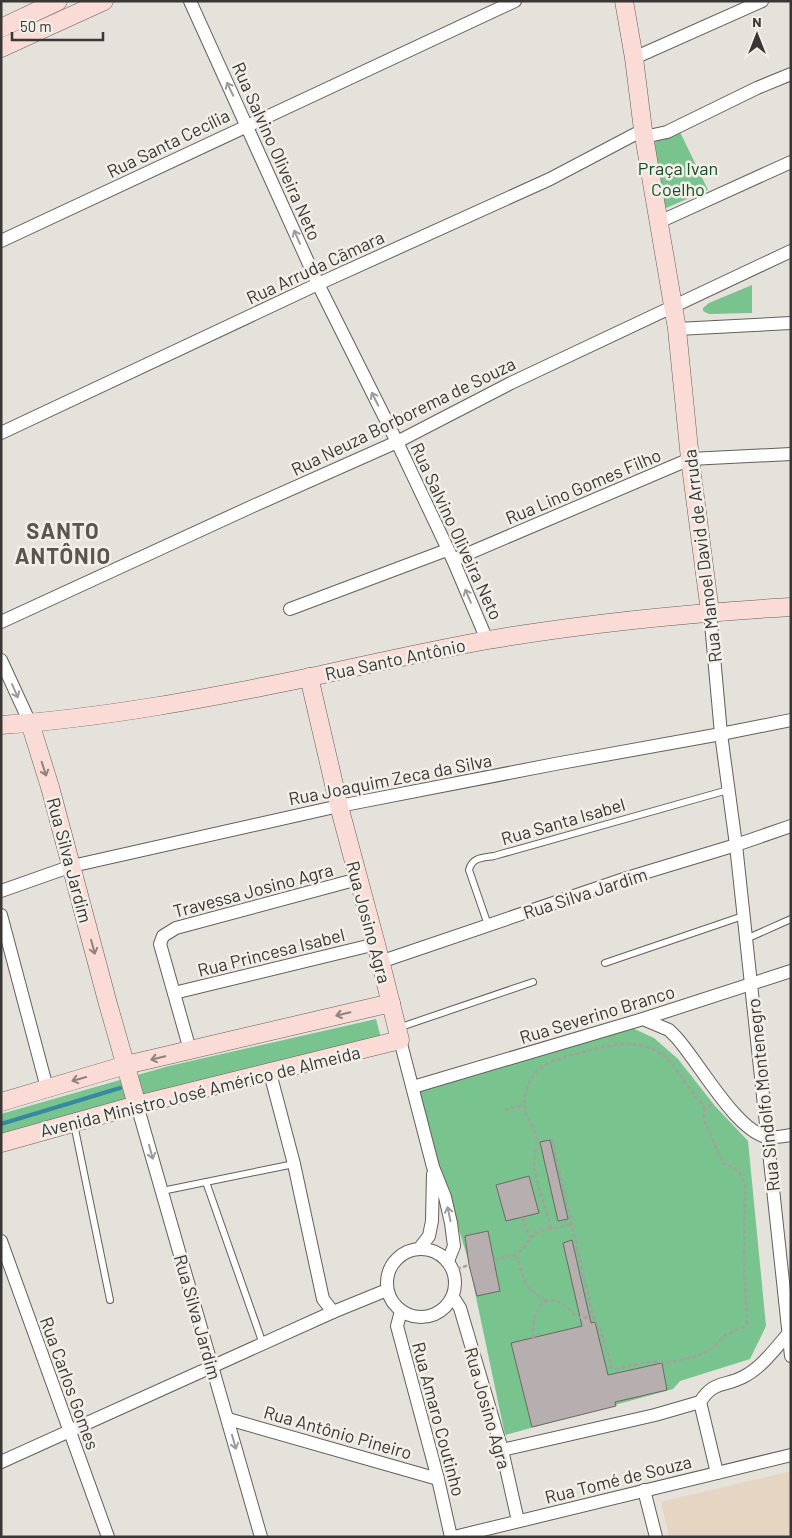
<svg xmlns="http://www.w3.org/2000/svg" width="792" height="1538" viewBox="0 0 792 1538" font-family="Barlow,sans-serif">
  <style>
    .education { fill: #e7d5c4 }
    .green { fill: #78c38e }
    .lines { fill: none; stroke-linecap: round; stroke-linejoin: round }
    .stream { stroke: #3689a0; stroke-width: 4 }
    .building { fill: #b7afaf; stroke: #6e6766 }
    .lane-casing { stroke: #635f5a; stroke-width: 8 }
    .street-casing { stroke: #635f5a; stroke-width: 14 }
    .secondary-casing { stroke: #635f5a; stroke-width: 19 }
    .path { stroke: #a4a19c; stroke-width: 2.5; stroke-dasharray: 4 2.5; stroke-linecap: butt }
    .lane { stroke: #fff; stroke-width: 6 }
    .street { stroke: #fff; stroke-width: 12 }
    .secondary { stroke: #fbdbd5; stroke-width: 18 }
    .oneway { stroke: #9c9b9a }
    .oneway2 { stroke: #90817d }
    .labels { text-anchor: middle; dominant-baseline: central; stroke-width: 5; stroke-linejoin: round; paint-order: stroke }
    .street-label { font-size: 18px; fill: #393735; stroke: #f2efe8 }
    .park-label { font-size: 18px; fill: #114d29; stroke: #f2efe8 }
    .district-label { font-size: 22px; font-weight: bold; letter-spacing: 1px; fill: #595650; stroke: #f2efe8 }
  </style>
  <rect width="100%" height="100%" fill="#e5e1db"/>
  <!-- education -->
  <polygon class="education" points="791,1471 791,1537 669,1537 661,1502"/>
  <!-- green -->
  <g class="green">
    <polygon points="680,132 708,190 666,208 664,208 652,143"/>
    <polygon points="752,285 752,313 709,314 703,311 703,308 709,303"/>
    <polygon points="376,1019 381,1038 1,1135 1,1114 169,1066"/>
    <polygon points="630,1027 654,1038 678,1059 715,1106 748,1141 766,1326 750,1359 680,1381 673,1389 505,1435 468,1259 416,1091"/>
  </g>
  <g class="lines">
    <!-- stream -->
    <polyline class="stream" points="1,1124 120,1088"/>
  </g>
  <!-- building -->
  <g class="building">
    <polygon points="550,1140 568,1219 558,1221 540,1142"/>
    <polygon points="529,1176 539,1213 506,1221 496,1185"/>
    <polygon points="488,1231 500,1291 477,1296 469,1265 465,1236"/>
    <polygon points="572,1240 591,1323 595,1322 608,1375 662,1363 667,1390 615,1402 616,1406 532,1427 511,1343 582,1326 563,1243"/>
  </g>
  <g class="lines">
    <defs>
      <g id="lane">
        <path d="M488,925L469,870C472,857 483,858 494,856L728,790"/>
        <polyline points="746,939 791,919"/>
        <polyline points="605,963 743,916"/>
        <polyline points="398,1028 533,982"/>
        <polyline points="74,1124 110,1300"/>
        <polyline points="206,1182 263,1344"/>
        <polyline points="162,1191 294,1164"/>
      </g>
      <g id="street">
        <polyline points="190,1 318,284 397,442 453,560 487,640"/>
        <polyline points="634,58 762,1"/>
        <polyline points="644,137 667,132 757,88 791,74"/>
        <polyline points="659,222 791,162"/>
        <path d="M1,241C172,161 343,80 515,1"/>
        <polyline points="677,329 791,323"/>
        <polyline points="1,433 318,284 550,179 643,130"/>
        <polyline points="453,560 690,459 791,454"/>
        <polyline points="290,609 447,550"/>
        <polyline points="710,612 721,734 736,845 791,1356"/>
        <polyline points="1,622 253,506 397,442 511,383 791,251"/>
        <polyline points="1,660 30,723"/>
        <polyline points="1,891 72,866 339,806 555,764 721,734 791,720"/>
        <polyline points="1,915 47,1088"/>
        <polyline points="380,962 627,878 736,845 791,826"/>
        <polyline points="174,993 376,944"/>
        <path d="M643,1019L669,1030L676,1037C698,1061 736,1131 767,1137C774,1138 784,1136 791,1135"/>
        <polyline points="400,1040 433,1167 445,1197 451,1223 454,1246 448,1261"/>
        <polyline points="190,1050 160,944 163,936 176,928 358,879"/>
        <polyline points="270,1073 294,1164 323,1299 333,1312"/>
        <polyline points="413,1087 643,1019 791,971"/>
        <polyline points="137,1105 261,1537"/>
        <polyline points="1,1241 108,1537"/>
        <circle cx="421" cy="1283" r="34"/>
        <polyline points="419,1249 429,1236 432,1221 433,1174"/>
        <polyline points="453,1297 460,1308 502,1450 518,1521"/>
        <polyline points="401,1311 397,1326 438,1479 451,1537"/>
        <polyline points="700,1402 717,1473"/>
        <polyline points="228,1419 438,1479"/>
        <path d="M502,1450L655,1415L700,1402C714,1380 724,1387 743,1377C761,1368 775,1349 788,1334"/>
        <polyline points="1,1462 333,1312 387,1290"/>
        <polyline points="644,1490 656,1537"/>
        <polyline points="454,1537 791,1455"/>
      </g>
      <g id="secondary">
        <polyline points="624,1 634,58 643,130 677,329 690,459 710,612"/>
        <polyline points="1,28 58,1"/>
        <polyline points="1,48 104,1"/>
        <polyline points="30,723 50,787 108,1004 137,1105"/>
        <path d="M1,725C105,718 209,698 311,677C369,664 428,651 488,640C588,623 689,613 791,607"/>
        <polyline points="1,1102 126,1065 391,1003"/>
        <polyline points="1,1143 137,1105 400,1040 376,944 339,806 309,677"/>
      </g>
    </defs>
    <!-- lane casing -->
    <use href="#lane" class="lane-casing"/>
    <!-- street casing -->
    <use href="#street" class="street-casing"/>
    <!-- secondary casing -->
    <use href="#secondary" class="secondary-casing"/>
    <!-- path -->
    <g class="path">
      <polyline points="505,1110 524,1105"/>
      <path d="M552,1139L593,1316L601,1331L612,1368L617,1369L645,1362H671L698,1356L712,1349L725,1335L742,1328L747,1323L744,1262L745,1186L740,1174L736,1169L723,1163L704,1120C703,1111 706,1109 712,1104"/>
      <polyline points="523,1217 526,1229 531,1237"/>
      <path d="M551,1228C546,1208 537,1186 534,1166C533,1157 537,1148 537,1139C536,1129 527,1121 525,1111C522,1094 531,1070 548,1063C563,1056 580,1053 596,1049C622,1042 646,1040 668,1059L705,1109"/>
      <polyline points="516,1255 525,1282 531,1290 547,1302"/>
      <polyline points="494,1260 516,1255 523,1249 527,1242 537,1232 572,1224"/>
      <polyline points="457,1269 469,1265"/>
      <path d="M533,1338C533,1320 536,1290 563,1304C569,1307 572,1314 578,1317C583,1319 588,1317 593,1316"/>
    </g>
    <!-- lane -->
    <use href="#lane" class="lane"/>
    <!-- street -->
    <use href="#street" class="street"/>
    <!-- secondary -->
    <use href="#secondary" class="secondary"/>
  </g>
  <!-- one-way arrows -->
  <defs><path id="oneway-shaft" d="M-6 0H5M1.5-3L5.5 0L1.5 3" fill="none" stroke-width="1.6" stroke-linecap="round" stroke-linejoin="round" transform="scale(1.25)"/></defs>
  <g class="oneway">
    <use href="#oneway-shaft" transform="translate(230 89) rotate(-115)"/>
    <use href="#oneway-shaft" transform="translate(297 237) rotate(-114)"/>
    <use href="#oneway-shaft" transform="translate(375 399) rotate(-117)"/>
    <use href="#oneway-shaft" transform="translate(468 596) rotate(-113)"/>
    <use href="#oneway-shaft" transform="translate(15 691) rotate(66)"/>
    <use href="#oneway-shaft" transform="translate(151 1152) rotate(74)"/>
    <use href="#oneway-shaft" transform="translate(449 1214) rotate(-102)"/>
    <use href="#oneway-shaft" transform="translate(234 1442) rotate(74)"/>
  </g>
  <g class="oneway2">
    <use href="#oneway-shaft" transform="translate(44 769) rotate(72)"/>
    <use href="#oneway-shaft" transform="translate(93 947) rotate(75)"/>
    <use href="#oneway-shaft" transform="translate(343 1014) rotate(167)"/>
    <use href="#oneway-shaft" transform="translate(158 1058) rotate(167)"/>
    <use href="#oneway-shaft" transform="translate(79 1079) rotate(164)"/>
  </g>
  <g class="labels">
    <!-- street labels -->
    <g class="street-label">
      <text transform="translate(168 143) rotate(-26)">Rua Santa Cecília</text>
      <text transform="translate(277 151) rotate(66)">Rua Salvino Oliveira Neto</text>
      <text transform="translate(315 267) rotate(-25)">Rua Arruda Cãmara</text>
      <text transform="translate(403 416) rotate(-26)">Rua Neuza Borborema de Souza</text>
      <text transform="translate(583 486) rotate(-23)">Rua Lino Gomes Filho</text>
      <text transform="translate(457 531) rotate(65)">Rua Salvino Oliveira Neto</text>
      <text transform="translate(702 556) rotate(-97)">Rua Manoel David de Arruda</text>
      <text transform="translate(395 659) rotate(-12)">Rua Santo Antônio</text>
      <text transform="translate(390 779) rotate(-11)">Rua Joaquim Zeca da Silva</text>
      <text transform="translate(563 821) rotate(-16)">Rua Santa Isabel</text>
      <text transform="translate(70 860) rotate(75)">Rua Silva Jardim</text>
      <text transform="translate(253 890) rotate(-15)">Travessa Josino Agra</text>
      <text transform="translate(585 893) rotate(-18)">Rua Silva Jardim</text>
      <text transform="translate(369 922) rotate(75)">Rua Josino Agra</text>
      <text transform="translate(271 952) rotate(-14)">Rua Princesa Isabel</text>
      <text transform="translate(597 1014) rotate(-17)">Rua Severino Branco</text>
      <text transform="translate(200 1091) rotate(-14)">Avenida Ministro José Américo de Almeida</text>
      <text transform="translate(763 1095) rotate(-96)">Rua Sindolfo Montenegro</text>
      <text transform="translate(198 1317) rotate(74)">Rua Silva Jardim</text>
      <text transform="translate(70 1383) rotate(70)">Rua Carlos Gomes</text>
      <text transform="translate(488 1408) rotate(74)">Rua Josino Agra</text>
      <text transform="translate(439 1419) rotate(75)">Rua Amaro Coutinho</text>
      <text transform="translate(338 1432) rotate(16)">Rua Antônio Pineiro</text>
      <text transform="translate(618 1479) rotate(-14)">Rua Tomé de Souza</text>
    </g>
    <!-- park labels -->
    <g class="park-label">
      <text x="678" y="168">Praça Ivan<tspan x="678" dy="21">Coelho</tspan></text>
    </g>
    <!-- district labels -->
    <g class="district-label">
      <text x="63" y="530">SANTO<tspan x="63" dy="25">ANTÔNIO</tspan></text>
    </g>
  </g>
  <!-- border -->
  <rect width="792" height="1538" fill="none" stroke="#393735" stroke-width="5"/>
  <!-- north arrow -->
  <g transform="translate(757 35)" stroke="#f2efe8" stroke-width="4" paint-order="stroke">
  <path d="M0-4L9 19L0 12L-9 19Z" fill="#393735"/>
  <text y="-8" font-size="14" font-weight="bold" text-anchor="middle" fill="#393735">N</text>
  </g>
  <!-- scale -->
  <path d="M12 32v8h91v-8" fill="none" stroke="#393735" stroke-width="2.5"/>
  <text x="20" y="32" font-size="15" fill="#393735" stroke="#f2efe8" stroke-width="4" paint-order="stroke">50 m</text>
</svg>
